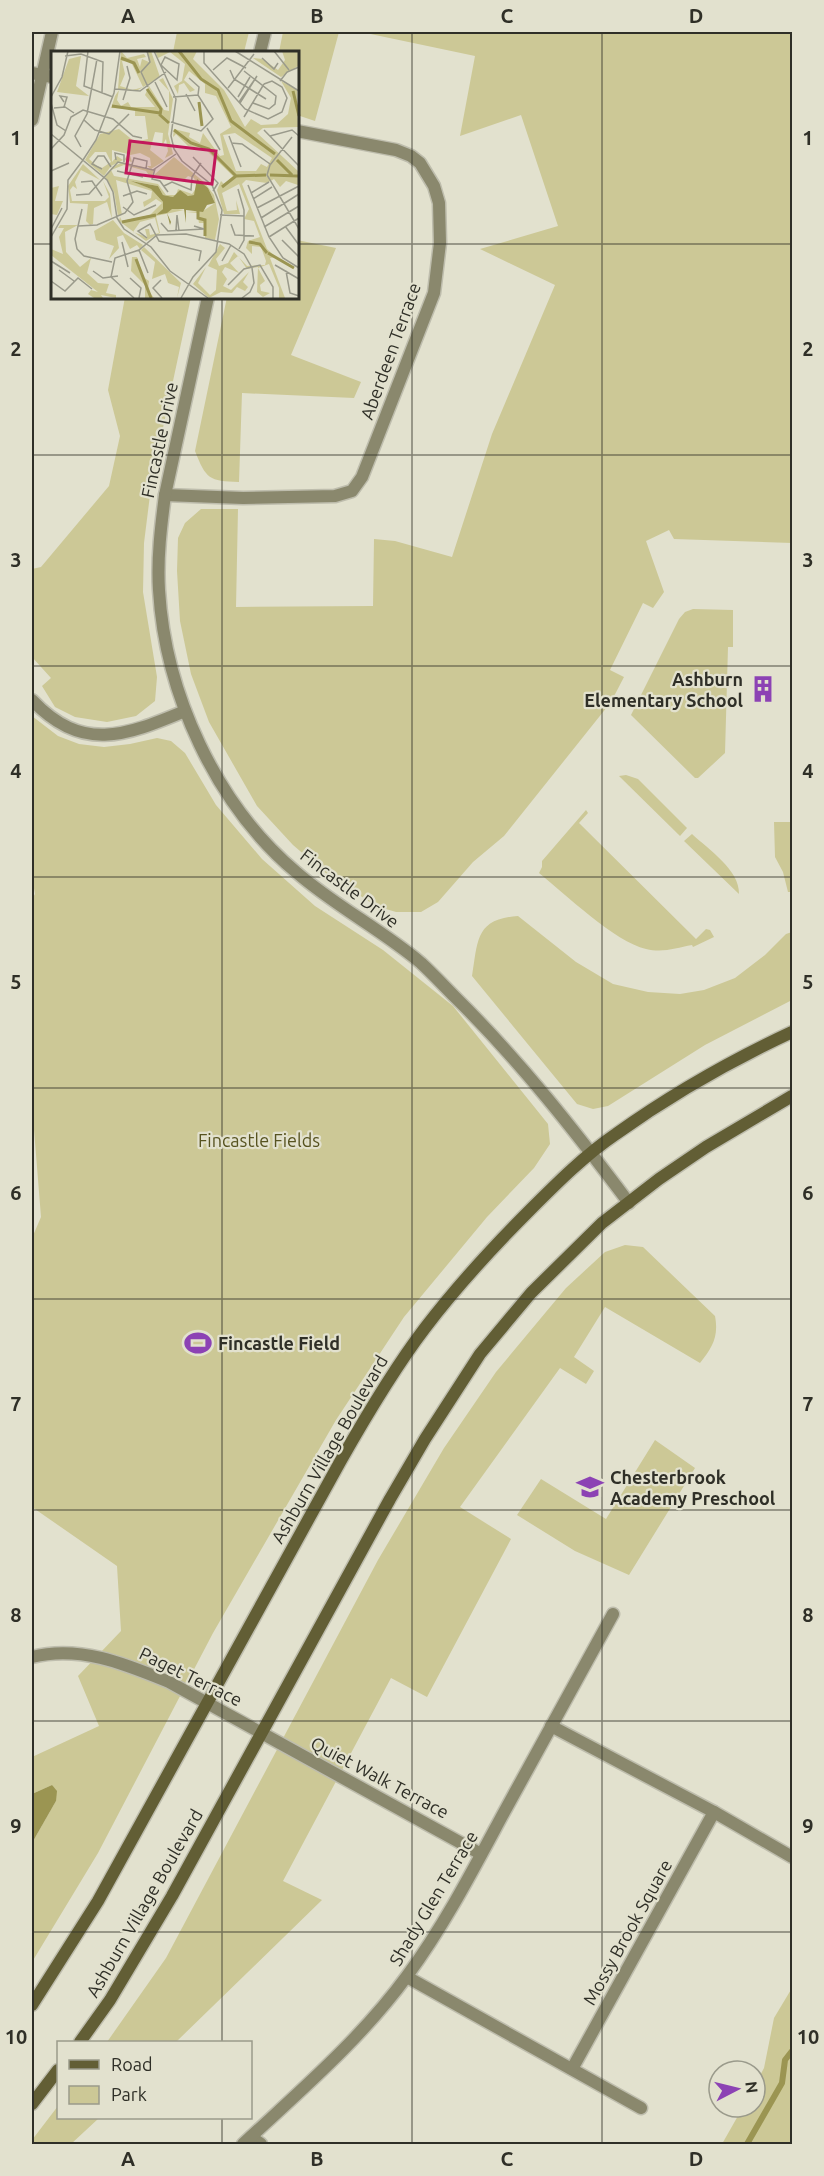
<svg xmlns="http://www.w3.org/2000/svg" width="824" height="2176" viewBox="0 0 824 2176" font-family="Ubuntu,sans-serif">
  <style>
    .green { fill: #ccc896 }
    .water { fill: #9b9552 }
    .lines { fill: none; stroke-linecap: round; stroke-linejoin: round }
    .stream { stroke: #9b9552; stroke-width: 6 }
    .minor-casing { stroke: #bebdad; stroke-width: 15 }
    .tertiary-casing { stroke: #bebdad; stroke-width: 15 }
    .secondary-casing { stroke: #bebdad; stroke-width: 15 }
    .minor { stroke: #8a886d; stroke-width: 12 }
    .tertiary { stroke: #8a886d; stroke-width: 12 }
    .secondary { stroke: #625e35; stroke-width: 12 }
    .grid { fill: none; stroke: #2f2f27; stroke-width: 1.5; stroke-opacity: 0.55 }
    .labels { text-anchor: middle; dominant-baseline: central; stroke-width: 4.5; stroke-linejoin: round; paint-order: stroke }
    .street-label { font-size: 18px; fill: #2f2f27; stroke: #e2e1ce }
    .poi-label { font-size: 18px; font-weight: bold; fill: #2f2f27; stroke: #e2e1ce; text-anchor: start }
    .park-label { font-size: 18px; fill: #575320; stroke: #e2e1ce }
    .inset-river { fill: none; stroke: #9b9552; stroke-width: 3 }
    .inset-road { fill: none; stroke: #9a9a8b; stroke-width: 1.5 }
    .view { fill: #c2185b; fill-opacity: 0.15; stroke: #c2185b; stroke-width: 3 }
    .inset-edge { fill: none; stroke: #2f2f27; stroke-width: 3 }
    .neatline { fill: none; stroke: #2f2f27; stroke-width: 2 }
    .grid-label { font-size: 20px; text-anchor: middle; font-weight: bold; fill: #2f2f27 }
  </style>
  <rect width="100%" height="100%" fill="#e2e1ce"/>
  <!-- green -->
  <g class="green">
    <polygon points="177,32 249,32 244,52 173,52"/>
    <polygon points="283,32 339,32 315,121 297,115 297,52 279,52"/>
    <polygon points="361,32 792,32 792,543 674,539 669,530 646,541 664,592 653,608 643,603 610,670 624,677 611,702 504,836 473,862 438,902 421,912 396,912 376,906 328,875 293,845 257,806 209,722 191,674 180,621 177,571 178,538 185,523 201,509 238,509 236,607 373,606 374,539 395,541 452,557 492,434 555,285 480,249 558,226 521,115 460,136 475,56"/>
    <path d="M297,240L336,248L291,355L361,382L354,398L242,393L239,482C209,481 206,479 195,451L227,297H297Z"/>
    <polygon points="125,297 191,297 152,479 144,543 143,592 157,677 155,701 136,716 107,722 75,717 55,707 42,686 51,678 32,657 32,569 41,567 109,486 120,436 108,390"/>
    <polygon points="693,609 733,610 733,647 728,647 725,753 698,778 695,778 631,715 679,619 685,612"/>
    <polygon points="32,716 58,736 79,744 104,747 130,744 157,738 171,741 185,753 216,805 262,859 315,906 383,950 453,1006 548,1124 550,1144 534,1168 487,1217 404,1317 336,1420 213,1633 98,1853 32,1962 32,1843 56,1801 52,1785 32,1794 32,1757 99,1726 78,1676 121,1631 117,1566 32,1507 32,1238 41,1217 33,1117 32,1114 32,899 35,894 32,877"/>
    <polygon points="626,775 638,779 687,828 680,836 619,776"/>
    <path d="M586,810L588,813L579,823L696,939L706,929L710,930L714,937L693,947L692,945C676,948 663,953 646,949C615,942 565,894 539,873L542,867V861Z"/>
    <polygon points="774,822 792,822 792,892 788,892 783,872 775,857"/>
    <path d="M692,834C708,849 740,870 739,894L684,841Z"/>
    <path d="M518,916L576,962L613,984L648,992L680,994L704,990L735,978L765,955L786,934L792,932V1000L705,1045L608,1106L593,1109L577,1104L472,976C478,941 475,919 518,916Z"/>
    <path d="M625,1245L643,1247L715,1316C719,1337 712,1348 700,1363L605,1307L574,1357L594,1371L586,1384L560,1368L460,1507L511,1539L427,1697L391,1678L283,1881L322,1900L176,2042H107L166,1958L378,1560L444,1448L496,1372L566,1288L605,1252Z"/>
    <polygon points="655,1440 695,1468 629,1575 575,1551 517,1515 541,1479 606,1519"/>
    <polygon points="792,1988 792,2144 722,2144 743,2107 755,2107 755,2085 764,2068 774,2018"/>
    <polygon points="58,2106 58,2118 99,2118 71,2144 32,2144 32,2140"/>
  </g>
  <!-- water -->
  <polygon class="water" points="52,1785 57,1791 56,1801 32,1843 32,1794"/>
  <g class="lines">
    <!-- stream -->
    <polyline class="stream" points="747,2144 782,2083 785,2060 792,2051"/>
    <defs>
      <g id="minor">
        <polyline points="32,73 52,77"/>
        <polyline points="32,120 52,32"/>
        <polyline points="165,495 243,498 335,496 352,491 362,477 434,293 440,243 439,203 434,186 420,163 411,156 396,150 297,131"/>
        <path d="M32,700C82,753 125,736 185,711"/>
        <path d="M32,1657C80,1645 125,1664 169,1682L481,1854"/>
        <polyline points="551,1726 714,1812 792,1857"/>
        <polyline points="407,1977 641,2108"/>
        <polyline points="572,2069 714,1812"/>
        <polyline points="251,2137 261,2144"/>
        <path d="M243,2144C300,2091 361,2039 407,1976C444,1926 473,1870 502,1816C539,1749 576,1681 613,1614"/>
      </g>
      <g id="tertiary">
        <polyline points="260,52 265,32"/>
        <path d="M208,297L165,495C161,526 157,558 159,590C165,693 216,805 296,872C335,906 382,930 421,963C433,974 445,987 456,998C520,1061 575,1131 629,1203"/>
      </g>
      <g id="secondary">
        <path d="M32,2005L98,1901L340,1462C366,1416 393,1370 425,1328C457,1286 493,1247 531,1209C557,1183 585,1155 616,1134C672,1094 730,1061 792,1032"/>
        <polyline points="80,2042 110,2000 172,1896 390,1499 425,1439 480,1354 531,1293 602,1223 659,1179 706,1147 792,1096"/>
        <polyline points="32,2104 58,2070"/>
      </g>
    </defs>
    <!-- minor casing -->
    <use href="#minor" class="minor-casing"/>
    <!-- tertiary casing -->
    <use href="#tertiary" class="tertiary-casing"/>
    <!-- secondary casing -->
    <use href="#secondary" class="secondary-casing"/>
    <!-- minor -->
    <use href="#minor" class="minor"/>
    <!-- tertiary -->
    <use href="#tertiary" class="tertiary"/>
    <!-- secondary -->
    <use href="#secondary" class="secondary"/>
  </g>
  <!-- grid -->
  <path class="grid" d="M222,32V52M412,32V2144M602,32V2144M32,244H52M297,244H792M222,297V2042M32,455H792M32,666H792M32,877H792M32,1088H792M32,1299H792M32,1510H792M32,1721H792M32,1932H792M222,2118V2144"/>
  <!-- icons -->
  <defs>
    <symbol id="building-bare" viewBox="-9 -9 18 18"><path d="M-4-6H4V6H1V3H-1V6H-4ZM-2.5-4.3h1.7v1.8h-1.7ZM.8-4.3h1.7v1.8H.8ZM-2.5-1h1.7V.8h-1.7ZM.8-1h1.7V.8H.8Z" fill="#8c42b4" stroke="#e2e1ce" stroke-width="2.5" paint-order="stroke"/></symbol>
    <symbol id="stadium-bare" viewBox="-9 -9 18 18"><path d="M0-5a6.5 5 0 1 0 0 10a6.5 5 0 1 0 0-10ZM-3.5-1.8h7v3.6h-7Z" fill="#8c42b4" stroke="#e2e1ce" stroke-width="2.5" paint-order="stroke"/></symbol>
    <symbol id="school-bare" viewBox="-9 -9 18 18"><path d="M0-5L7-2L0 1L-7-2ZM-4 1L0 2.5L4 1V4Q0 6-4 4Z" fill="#8c42b4" stroke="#e2e1ce" stroke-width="2.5" paint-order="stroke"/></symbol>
  </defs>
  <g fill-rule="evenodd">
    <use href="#building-bare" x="744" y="670" width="38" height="38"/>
    <use href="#stadium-bare" x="179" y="1324" width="38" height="38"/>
    <use href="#school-bare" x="571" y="1468" width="38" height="38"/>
  </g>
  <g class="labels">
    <!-- street labels -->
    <g class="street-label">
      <text transform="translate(390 351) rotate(-70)">Aberdeen Terrace</text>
      <text transform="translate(159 440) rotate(-78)">Fincastle Drive</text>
      <text transform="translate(350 888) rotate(37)">Fincastle Drive</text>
      <text transform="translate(329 1449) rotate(-60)">Ashburn Village Boulevard</text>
      <text transform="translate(191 1676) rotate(26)">Paget Terrace</text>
      <text transform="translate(380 1777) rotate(28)">Quiet Walk Terrace</text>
      <text transform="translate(433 1898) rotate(-59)">Shady Glen Terrace</text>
      <text transform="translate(144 1903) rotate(-60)">Ashburn Village Boulevard</text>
      <text transform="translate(627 1932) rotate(-61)">Mossy Brook Square</text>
    </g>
    <!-- poi labels -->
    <g class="poi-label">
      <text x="743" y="679" text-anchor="end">Ashburn<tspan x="743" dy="21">Elementary School</tspan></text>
      <text x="218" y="1343">Fincastle Field</text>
      <text x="610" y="1477">Chesterbrook<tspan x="610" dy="21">Academy Preschool</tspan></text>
    </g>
    <!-- park labels -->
    <g class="park-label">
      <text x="259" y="1140">Fincastle Fields</text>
    </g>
  </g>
  <!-- overview -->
  <g transform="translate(51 51)">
    <rect width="248" height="248" fill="#e2e1ce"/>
    <path d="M70,0L76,7L93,3L95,6L86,8L89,16L91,8L98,11L96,1L100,0L109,26L87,39L67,38ZM71,10L80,11L92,36L82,39L69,35L74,23ZM104,0H146L142,8L173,39L194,76L200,68L210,74L226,73L237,63L240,47L230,30L246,39L247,76L212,77L206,82L247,120V134L235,130L229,136L223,128L216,132L195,129L191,133L216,198L225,206L219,207L234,247H228V237L218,213L207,217L214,230L209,234L210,240L219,242L212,246L206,241L207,216L196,218L187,205L179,212L188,222L174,216L171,221L176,228L172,235L180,239L198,221L192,231L197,236L194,240L186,236L181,242L170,241L158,247L142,233L155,216L147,232L159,244L165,239L166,219L157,215L169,193L174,197L165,208L168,215L177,212L183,201L196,215L214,214L215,210L210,196L201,195V203L195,197L197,190L209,186L203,170L193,168L198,158L188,133L171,142L176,160L186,159L185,149L189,163H173L166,139L170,130L173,133L182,125L153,97L137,95L125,83L122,86L123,78L139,82L138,86L149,92L152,82L169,105L173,104L169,83L180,76L165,45L154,42V33L138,20L133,29L144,39L139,41L133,32L128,34L127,43L123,35L131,30L134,13L119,1L107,7ZM184,82L221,107L216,116L210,113L205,120H185L172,84ZM231,0H247V15L230,26L202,7L211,8L227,19L234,9ZM30,5L25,35L38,45L6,41L18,8ZM112,27L122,48L117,83L122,103L114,107L117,100L115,88L111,95L112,82L104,81L99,99L113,110L100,118L96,115H100L99,107L89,102L79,104L81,111L73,109L77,103L61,99V111L66,105L72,109L60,115L53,125L34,109L49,83L68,78L84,91L97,88L94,65H84V58L60,57L64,45L68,39L66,49L70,55L77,51L80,56H104L94,44L98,35L113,59L118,60V40L108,29ZM44,101H55L60,111L51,117L46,115L38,108ZM123,106L153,131L163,144L168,168L164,189L154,187V172H148L146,162L135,161L152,160L164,152L157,137L146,129L147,137L143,144L138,145L133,144L129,139L125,145L122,146L112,144L107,135L81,130L100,138L112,151V158L106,164L121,157L133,159L105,165L109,182L95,190L68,170L69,166L71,170L99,164L111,152L105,148L93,156L92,151L100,147L101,140L65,129L71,164L67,165L63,141L54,126L61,116L72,111L103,119L100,127L95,120L73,114L60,119L63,125L107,133L115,144H125L127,138L141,143L146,136L143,127L137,125L132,130L103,124ZM104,167L108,182L99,184L98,178H94L96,186L82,181L89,171ZM32,113L49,129L30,119L24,131L26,138L22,135L19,139L21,150H54L58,146L52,130L59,143L61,168L56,151L43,157L42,173L39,174L35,170L37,153L19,152L17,135ZM8,135L4,150H12L6,164L0,163V137ZM62,169L73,182L92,194L89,198L86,194L79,198L72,184L66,186L68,197L58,208L63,195L45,189L43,180ZM9,174H27L14,181L15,201L29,216L40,207L36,222L47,232L58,233L55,242L65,244V247L50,244L52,247H43L37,243L40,239L47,241L0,204V198L12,203L8,186L13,177H7ZM93,196L130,232L126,247L128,236L117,232L114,223L101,228L104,211L90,199ZM81,206H86L92,226L98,230L97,239L103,247H94V234L80,220Z" fill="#ccc896" fill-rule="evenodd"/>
    <path d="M146,128L157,137L164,152L156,154L152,161L135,159V172L133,158H121L116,162L120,171L119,174L116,162L105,164L112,158V151L100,138L80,130L107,135L112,144L122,146L129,139L137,145L143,144Z" fill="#9b9552"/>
    <path class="inset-river" d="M128,0L150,28L167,39L180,70L224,103M70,7L83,12L88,22M96,38L110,58L109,64L118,72M242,40L248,65M148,51L151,75M61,55L109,62M123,79L140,92L158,98L185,125M226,109L241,124M219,124L248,125M171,136L185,125L215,124M147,159V167L154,169V185M71,171L105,164M198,191L209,193L216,202M217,202L243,217M85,208L100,247"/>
    <path class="inset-road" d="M37,0L33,35L62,46M96,0L99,11L90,21L97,36M103,0L125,48L120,85L123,98L131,110L161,134L171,159L165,201L142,226L130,247M153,0V12L194,58L217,68L231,61L236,47L231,36L221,30L213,33M184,0L248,40M223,0L238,19M14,5L30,3L52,11L51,42M114,6L128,13L126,29L110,14ZM211,7L223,18L227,12M162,19L176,7L195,17M179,19L183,28L215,48M193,20L225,45L224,53L218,58L202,52M138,27L148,36L147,44M229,30L236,21L248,16M104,31L116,56M177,37L203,3M64,38L89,40L115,21M135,43L144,60M0,46L11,26L17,0M187,46L199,26M72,49L79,27L76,15M188,51L206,25L189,52M0,52L6,74L15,80M13,56L16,46L9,45L13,51M3,57L14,56L23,62M193,66L213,33M33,69L44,79L58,83L78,63M120,71L150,80L162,68L147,44L122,46M156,77L169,99M213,79L248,115M0,83L56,129L62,141L66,167L73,178L100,196L119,220L157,247M178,85L190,116M219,85L241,79L248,85M241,86L219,114L216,124L248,178M180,92L191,93L219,113M30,96L24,85L36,63L46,8M0,98L13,84L20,66L32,59L62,68L82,85L91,87M142,106L167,132L162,140M32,109L45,89L63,42L69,0M65,109L64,102L73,104V111M51,118L41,113L47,105H53L60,116M104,118L101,128L109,130L117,141M0,120L18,112M66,120L92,126M30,131L41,130L51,145M197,134L218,186L232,207L248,217M113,135L121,131L140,139L141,126L150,112M187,138L193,159V189L188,198M200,142L218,131M25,144L38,143L67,111L102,119L125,103M72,145L86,140L96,143M202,148L221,136M72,156L83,164L105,154M206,157L248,135M31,158L24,188L26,198L33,205L61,211M169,164L193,165M210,167L248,143M110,172L117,180L153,178L143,175M180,173L184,184L203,185M27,175L46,174L74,162L82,151L76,130L83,107L96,110L95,118M234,175L248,194M213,176L248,155M0,178L11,157M125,179L126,164L128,180M0,186L16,158L17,129L32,109M218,186L248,167M96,187L87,180L99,173L108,190L150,200L148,210M231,189L248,206M71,191L77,216M88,199L97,222M0,210L19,222M171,210L180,194M224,214L248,228M8,219L23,230M42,220L52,227L67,225M235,220L239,242L248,245M79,227L90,237L88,247M110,229L102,237L111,247M0,230L14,240L27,227L41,238M177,234L193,218L209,214L222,236V247M83,247L60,226L64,207L88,199L106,184L135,183L178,193L193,203L201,217L203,232L199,241L191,247"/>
    <path class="view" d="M79,90L165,100L161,133L75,122Z"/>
    <rect width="248" height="248" class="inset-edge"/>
  </g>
  <!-- border -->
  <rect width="824" height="2176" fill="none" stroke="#e2e1ce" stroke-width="66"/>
  <!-- legend -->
  <rect x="57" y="2041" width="195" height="78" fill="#e2e1ce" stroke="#9a9a8b" stroke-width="1.5"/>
  <rect x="69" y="2060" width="30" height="9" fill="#625e35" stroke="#9a9a8b" stroke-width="1.5"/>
  <text x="111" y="2071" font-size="18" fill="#2f2f27">Road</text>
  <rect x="69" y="2086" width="30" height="18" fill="#ccc896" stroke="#9a9a8b" stroke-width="1.5"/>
  <text x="111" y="2101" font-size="18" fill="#2f2f27">Park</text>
  <!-- north arrow -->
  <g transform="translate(737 2089) rotate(83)"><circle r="28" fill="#e2e1ce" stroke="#9a9a8b" stroke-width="1.5"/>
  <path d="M0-4.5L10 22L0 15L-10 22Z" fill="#8c42b4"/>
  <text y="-9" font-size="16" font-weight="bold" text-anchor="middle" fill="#2f2f27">N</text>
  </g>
  <rect x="33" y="33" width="758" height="2110" class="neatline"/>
  <g class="grid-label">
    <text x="128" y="23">A</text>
    <text x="317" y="23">B</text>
    <text x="507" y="23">C</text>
    <text x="696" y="23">D</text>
    <text x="16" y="145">1</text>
    <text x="808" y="145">1</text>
    <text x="16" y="356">2</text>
    <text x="808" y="356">2</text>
    <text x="16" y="567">3</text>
    <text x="808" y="567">3</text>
    <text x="16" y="778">4</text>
    <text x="808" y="778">4</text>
    <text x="16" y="989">5</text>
    <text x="808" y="989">5</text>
    <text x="16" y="1200">6</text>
    <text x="808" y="1200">6</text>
    <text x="16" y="1411">7</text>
    <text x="808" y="1411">7</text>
    <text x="16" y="1622">8</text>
    <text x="808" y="1622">8</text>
    <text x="16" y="1833">9</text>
    <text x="808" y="1833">9</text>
    <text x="16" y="2044">10</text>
    <text x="808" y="2044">10</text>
    <text x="128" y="2166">A</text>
    <text x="317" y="2166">B</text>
    <text x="507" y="2166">C</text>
    <text x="696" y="2166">D</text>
  </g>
</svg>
